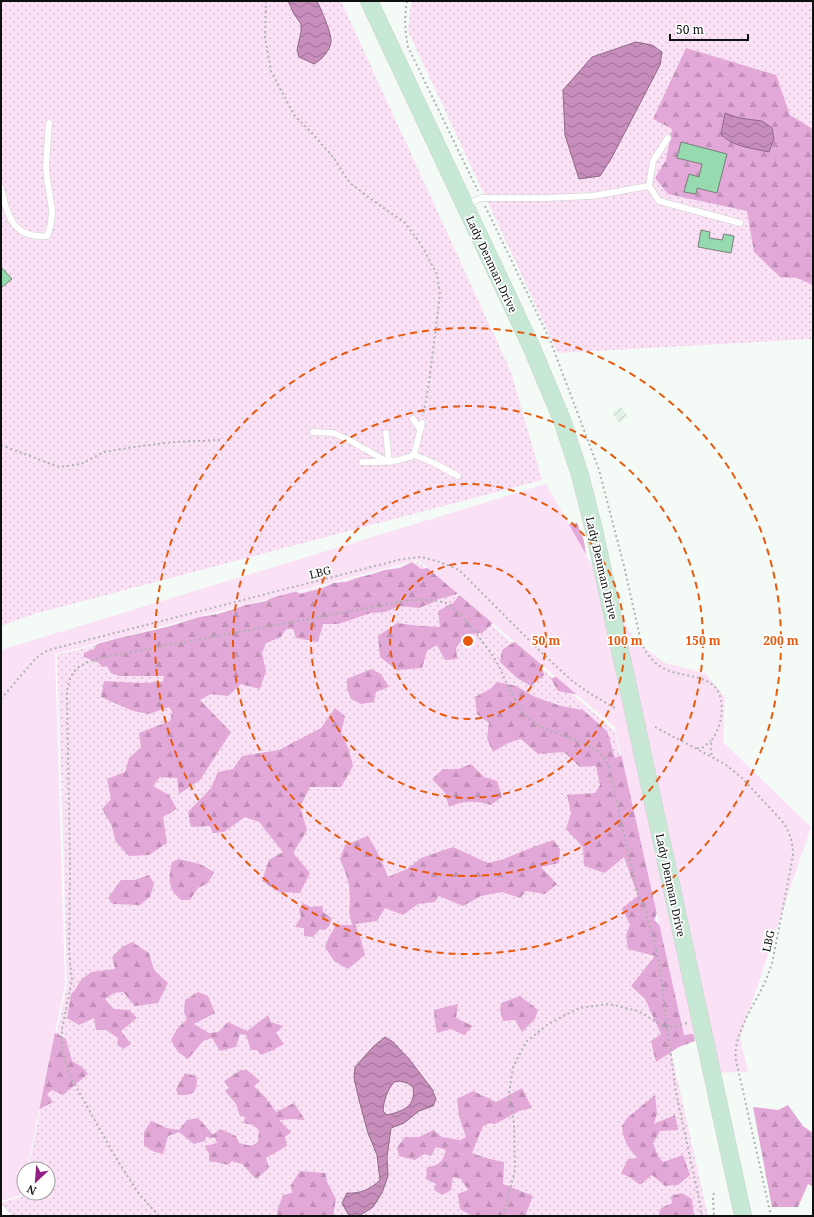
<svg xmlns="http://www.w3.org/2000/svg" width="814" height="1217" viewBox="0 0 814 1217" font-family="'Noto Serif',serif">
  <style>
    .industrial { fill: url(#industrial-furrows) }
    .grass { fill: url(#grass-dots) }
    .forest { fill: url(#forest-firs) }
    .park { fill: #fbe1f5 }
    .water { fill: url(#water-waves); stroke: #906888; fill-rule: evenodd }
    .building { fill: #96daaf; stroke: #797f7b }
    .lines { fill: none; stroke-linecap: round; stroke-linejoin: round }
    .lane-casing { stroke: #cad0cc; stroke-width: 7 }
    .secondary-casing { stroke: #cad0cc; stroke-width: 18 }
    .path { stroke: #aeb3af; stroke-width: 2; stroke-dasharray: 2 3; stroke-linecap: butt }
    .lane { stroke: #fff; stroke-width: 6 }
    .secondary { stroke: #c8e8d6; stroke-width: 17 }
    .ring { fill: none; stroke: #e8590c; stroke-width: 2; stroke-dasharray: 7 5 }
    .labels { text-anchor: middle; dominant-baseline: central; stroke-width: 3.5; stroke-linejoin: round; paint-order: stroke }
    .street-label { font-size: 11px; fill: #0f1110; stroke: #fff }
    .centre { fill: #e8590c; stroke: #fff; stroke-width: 2 }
    .ring-label { font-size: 12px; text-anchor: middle; font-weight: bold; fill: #e8590c; stroke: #fff; stroke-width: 3.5; stroke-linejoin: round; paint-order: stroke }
  </style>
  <defs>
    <pattern id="industrial-furrows" width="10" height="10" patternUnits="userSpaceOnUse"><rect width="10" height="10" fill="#e3f1e7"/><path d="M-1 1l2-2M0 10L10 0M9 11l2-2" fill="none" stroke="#c2cec5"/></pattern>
    <pattern id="grass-dots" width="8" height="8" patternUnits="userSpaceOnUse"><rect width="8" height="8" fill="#fbe1f5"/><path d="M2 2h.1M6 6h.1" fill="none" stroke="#d6c0d1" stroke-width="1.8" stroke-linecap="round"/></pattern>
    <pattern id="forest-firs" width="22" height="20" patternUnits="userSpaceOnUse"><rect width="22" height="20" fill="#e2a8d7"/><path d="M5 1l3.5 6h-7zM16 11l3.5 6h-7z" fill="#c190b8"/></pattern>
    <pattern id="water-waves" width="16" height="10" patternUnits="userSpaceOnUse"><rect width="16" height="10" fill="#c78ebc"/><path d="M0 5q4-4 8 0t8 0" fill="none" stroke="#a07397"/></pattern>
  </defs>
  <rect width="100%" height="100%" fill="#f4fbf6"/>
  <!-- industrial -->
  <polygon class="industrial" points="621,407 628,417 619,423 612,412"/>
  <!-- grass -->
  <g class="grass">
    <polygon points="1,1 341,1 511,372 542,480 34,614 1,626"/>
    <polygon points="411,1 813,1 813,339 558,353 408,31"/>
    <polygon points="418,562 615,731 681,1039 669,1042 708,1216 1,1216 1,1203 23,1196 24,1190 24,1193 48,1193 48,1169 28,1169 67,984 62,803 57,655"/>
  </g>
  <!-- forest -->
  <g class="forest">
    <polygon points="686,48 776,75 790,115 813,129 813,285 797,278 780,277 754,252 747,211 668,194 655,178 666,160 672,129 653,119"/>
    <polygon points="577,523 584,541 588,569 585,696 558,691 551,679 562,673 537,653 544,675 531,686 517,678 500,662 502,650 520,638 496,620 482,633 466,634 456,648 457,659 445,660 437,645 427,651 422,668 397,670 380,657 378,636 397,623 420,626 440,627 438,611 453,603 461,593 439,599 429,604 419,608 399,606 386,612 371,613 338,624 323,624 318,642 296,638 293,629 286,629 281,637 266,643 262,653 266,671 260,689 241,684 228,696 211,694 200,700 231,732 200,780 179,794 177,778 160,777 153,786 169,795 177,809 163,817 167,843 149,855 129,856 116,842 111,824 102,809 111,799 107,779 125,772 129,758 141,747 139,733 170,721 172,712 169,707 149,714 133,711 101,697 104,681 140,683 163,682 164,676 119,676 111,673 107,666 102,667 99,663 84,657 84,653 94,649 97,644 119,638 167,627 199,617 218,614 246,605 266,601 275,596 284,584 300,594 323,588 333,583 346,582 360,577 373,574 384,570 400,568 412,562 421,569 434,567 547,527"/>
    <polygon points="371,669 381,674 389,687 376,692 374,702 361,704 351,699 347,689 347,679"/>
    <polygon points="497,682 516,686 535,697 561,706 583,710 607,731 615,758 630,751 663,899 654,920 667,931 682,981 695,1041 679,1047 656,1062 651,1041 661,1034 645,999 631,986 655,956 628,949 626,935 630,925 622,908 638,896 624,857 605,873 584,866 583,847 566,829 571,813 567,795 595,793 600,785 596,766 580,767 564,752 538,754 521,739 508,743 493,752 487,738 489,723 477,714 475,697 490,689"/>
    <polygon points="335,708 345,716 341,733 349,750 353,766 341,787 310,787 300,807 307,830 293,853 310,873 300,893 279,892 262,881 269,860 283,852 259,822 245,817 224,832 213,833 210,826 191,827 188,812 211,788 218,772 233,769 242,756 279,750 321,728"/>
    <path d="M471,764L484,777L497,781L502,797L491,805C474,801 466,800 449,807L445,793L432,779L443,769H459Z"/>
    <polygon points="368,836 380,857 388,877 407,869 421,858 453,847 488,863 504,859 533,847 553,840 560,849 559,863 541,867 557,884 545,894 526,891 520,898 502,892 481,896 463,906 439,896 435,902 418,904 403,915 385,908 377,921 355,924 360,936 365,955 348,969 334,961 325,947 329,937 336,925 352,925 349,912 350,901 349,885 346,874 340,859 345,845"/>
    <path d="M179,859L200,864L214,872L208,883L198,888L190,900H181C178,897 174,893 172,890C168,881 170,871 172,862Z"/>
    <polygon points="149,875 154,884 150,897 140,905 113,904 108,898 121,880 135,880"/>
    <polygon points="303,903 311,907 322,906 323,912 332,918 329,926 325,930 320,929 313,937 304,936 304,928 295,927 301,917 299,910"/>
    <polygon points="132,942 149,953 154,970 168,983 158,1003 135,1006 123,992 114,993 105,999 114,1009 129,1010 137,1018 121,1031 131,1044 123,1049 117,1044 118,1038 106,1030 96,1030 94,1018 79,1025 67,1018 71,994 75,990 81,980 91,972 115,969 112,957 122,947"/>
    <polygon points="198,992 208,996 215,1013 194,1024 209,1033 218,1032 228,1022 247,1031 268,1015 271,1022 283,1026 276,1033 284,1044 273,1050 261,1055 257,1050 251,1050 246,1035 240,1034 236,1047 220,1051 212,1038 203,1041 188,1059 178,1052 171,1040 177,1029 187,1019 184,1012 185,1000"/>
    <polygon points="520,996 528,1002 538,1010 535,1019 522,1032 515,1020 503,1021 500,1010 501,1003"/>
    <polygon points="458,1004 456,1018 473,1026 464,1035 451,1029 437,1033 435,1022 434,1010"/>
    <polygon points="47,1028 66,1039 72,1061 82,1067 88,1074 63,1095 52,1090 47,1094 53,1102 1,1130"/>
    <polygon points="241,1070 247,1070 260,1081 254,1086 265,1097 276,1112 294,1103 305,1120 291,1119 279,1120 291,1132 285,1137 287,1146 266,1158 269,1168 256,1179 242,1164 232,1161 228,1165 220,1163 209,1161 209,1154 205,1146 217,1143 215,1138 206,1137 205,1141 194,1144 179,1132 168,1136 163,1154 155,1152 144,1146 144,1132 151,1121 167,1128 179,1130 187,1120 198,1118 213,1135 220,1129 236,1136 239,1143 251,1146 258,1142 259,1130 253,1125 243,1123 245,1117 240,1116 236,1104 225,1091 229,1088 224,1081"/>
    <path d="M185,1073L196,1076C199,1092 193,1096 178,1095L176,1089Z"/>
    <path d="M522,1088L532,1108L519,1111L495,1124L489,1123L483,1126L472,1153L486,1158L504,1162L503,1184L533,1196L525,1216H472L460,1209L458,1194L468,1190L461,1179L453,1177L451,1190L442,1195L434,1190L436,1184L426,1179L427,1167C439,1166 443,1161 446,1150L436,1147L431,1156L424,1154L415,1160L399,1156L397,1148L405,1137H419L433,1130L442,1137L460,1140L466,1137L459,1116L457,1099L473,1091L496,1102Z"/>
    <path d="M655,1095L657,1113L654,1124L675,1115L678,1130L660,1131L653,1143L658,1156L663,1162L683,1155L690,1175L678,1185L665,1186L652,1175L640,1185L631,1178L621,1173L628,1159L637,1158C628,1147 623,1141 622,1126L627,1118Z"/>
    <polygon points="788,1105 803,1126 813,1133 813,1187 808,1184 798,1207 772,1207 753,1107 778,1110"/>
    <polygon points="300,1171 325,1173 328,1184 336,1199 333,1216 277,1216 277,1211 283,1195 292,1193 291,1185"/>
    <polygon points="682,1193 692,1199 694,1216 658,1216 661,1208 672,1203 671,1196"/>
  </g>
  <!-- park -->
  <polygon class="park" points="546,484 635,641 665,663 705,673 725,697 723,742 811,827 740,1038 748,1072 709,1073 699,1033 684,1035 615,727 418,560 55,654 65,984 27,1169 24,1169 24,1182 21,1195 1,1201 1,650"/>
  <!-- water -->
  <g class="water">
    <path d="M288,1H317C321,9 332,34 331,42C330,51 321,60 314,64L299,57L297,50L301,32V24L294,14Z"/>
    <polygon points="636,42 652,45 662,52 660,65 611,159 600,176 579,179 565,135 563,90 592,57"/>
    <path d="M725,113L739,118L762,121L772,128L774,139L769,152C752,148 732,147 721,134Z"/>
    <path d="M385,1037L393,1042L409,1059L432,1089L436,1099L433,1106L419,1111L404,1123L391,1128L387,1157L388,1176L382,1193L373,1207L359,1216H354L348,1214L342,1203L347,1193C360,1194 371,1189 380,1180L377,1155L368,1133L359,1100L354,1078L355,1067L373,1047ZM400,1081L407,1083L413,1087C416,1107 403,1111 387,1115L383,1111C384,1099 387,1091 394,1082Z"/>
  </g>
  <!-- building -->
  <g class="building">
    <polygon points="681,142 727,154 717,193 697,188 696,194 684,192 689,174 699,177 702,164 677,158"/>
    <polygon points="701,230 710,232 709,238 722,240 724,234 734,236 731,253 698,247"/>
    <polygon points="1,267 12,279 1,288"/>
  </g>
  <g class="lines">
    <defs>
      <g id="lane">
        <polyline points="649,186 659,201 740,223"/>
        <path d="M1,188C7,215 13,239 47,236L51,224L52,210L47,178L46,166L49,123"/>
        <polyline points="466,205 481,198 545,198 592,196 649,186 653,161 668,138"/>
        <polyline points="413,419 420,429"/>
        <polyline points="313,432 333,433 349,440 386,461"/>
        <polyline points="386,433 389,462"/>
        <polyline points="414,455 422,423"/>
        <path d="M362,462C382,462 396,463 414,455L434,463L458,476"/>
        <polyline points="1,1208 8,1216"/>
      </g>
      <polyline id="secondary" points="369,1 531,346 562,420 580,475 594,530 743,1216"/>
    </defs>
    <!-- lane casing -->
    <use href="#lane" class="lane-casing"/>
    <!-- secondary casing -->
    <use href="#secondary" class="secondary-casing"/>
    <!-- path -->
    <g class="path">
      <polyline points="266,1 265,37 271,71 294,115 312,133 333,157 349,182 371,199 405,223 420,243 437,274 440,294 429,383 423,416"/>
      <path d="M407,1C404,17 405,31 408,47L478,191"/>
      <path d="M485,206L550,340L599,470L625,570L641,642C646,653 652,662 663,668C682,679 716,672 721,700C723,711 721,723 716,733C715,736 712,738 712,741C710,746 711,752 712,757"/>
      <polyline points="1,445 59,467 81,464 104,452 134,447 173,442 220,440"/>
      <polyline points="1,699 36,658 43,653 49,650 402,559 421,557 440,562 459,570 539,650 571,680 589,693 615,708"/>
      <path d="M655,727L712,757L726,765L742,778L782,821C790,832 793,842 793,856L772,964C769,970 768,976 765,982C755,1004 732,1036 736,1060L771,1216"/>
      <polyline points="697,748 702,748 711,741"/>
      <polyline points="714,1193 713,1198 714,1216"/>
      <path d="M159,1216L139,1194L116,1158L70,1076L65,1061L62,1049V1029L72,980L69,951L70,868L67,692C70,669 79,665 99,658L410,600C422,600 434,599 446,603C459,609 483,642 492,655C498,663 502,673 506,682C512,693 517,706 526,716C546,737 596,738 608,764L638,896L645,909L658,956L676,1093L700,1203L701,1213L700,1216"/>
      <polyline points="503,1216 515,1170 514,1124 509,1094 513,1067 526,1042 548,1024 579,1008 609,1004 638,1011 667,1028 687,1023"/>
    </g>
    <!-- lane -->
    <use href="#lane" class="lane"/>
    <!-- secondary -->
    <use href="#secondary" class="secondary"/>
  </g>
  <!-- distance rings -->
  <g class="ring">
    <circle cx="468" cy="641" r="78"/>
    <circle cx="468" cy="641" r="157"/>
    <circle cx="468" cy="641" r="235"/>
    <circle cx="468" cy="641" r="313"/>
  </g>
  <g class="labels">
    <!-- street labels -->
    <g class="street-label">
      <text transform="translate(492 264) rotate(65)">Lady Denman Drive</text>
      <text transform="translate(602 568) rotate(77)">Lady Denman Drive</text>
      <text transform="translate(320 572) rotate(-14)">LBG</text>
      <text transform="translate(671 885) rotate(78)">Lady Denman Drive</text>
      <text transform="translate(768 941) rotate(-78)">LBG</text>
    </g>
  </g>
  <circle cx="468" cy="641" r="6" class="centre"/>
  <g class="ring-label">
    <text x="546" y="645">50 m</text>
    <text x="625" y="645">100 m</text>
    <text x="703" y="645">150 m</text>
    <text x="781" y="645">200 m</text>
  </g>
  <!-- border -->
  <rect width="814" height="1217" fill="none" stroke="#0f1110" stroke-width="4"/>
  <!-- north arrow -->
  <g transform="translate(36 1181) rotate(206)"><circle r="19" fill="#ffffff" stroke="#9fa09f"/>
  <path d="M0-3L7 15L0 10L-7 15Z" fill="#922384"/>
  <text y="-6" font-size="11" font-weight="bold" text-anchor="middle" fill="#0f1110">N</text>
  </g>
  <!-- scale -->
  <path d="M670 34v6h78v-6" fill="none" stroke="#0f1110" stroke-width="2"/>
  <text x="676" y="34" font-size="12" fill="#0f1110" stroke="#ffffff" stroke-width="3" paint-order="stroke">50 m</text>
</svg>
